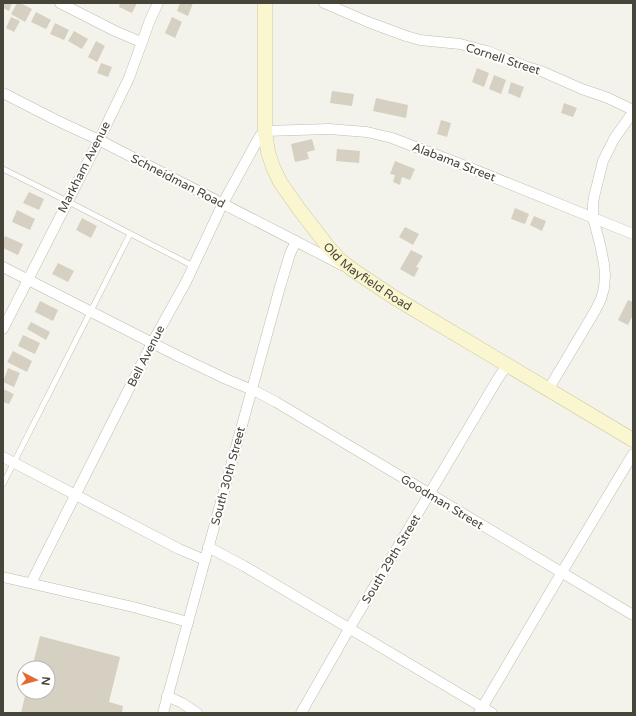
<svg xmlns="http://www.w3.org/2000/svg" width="636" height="716" viewBox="0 0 636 716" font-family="'Varela Round',sans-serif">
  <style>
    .building { fill: #d5d0c1 }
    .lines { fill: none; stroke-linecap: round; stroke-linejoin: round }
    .lane-casing { stroke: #bfbcae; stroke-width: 6 }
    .street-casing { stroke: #bfbcae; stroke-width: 11 }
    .secondary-casing { stroke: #ccc79d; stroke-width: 15 }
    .lane { stroke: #fff; stroke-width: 5 }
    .street { stroke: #fff; stroke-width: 10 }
    .secondary { stroke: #faf6cf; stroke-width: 14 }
    .labels { text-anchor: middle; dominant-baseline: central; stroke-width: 4; stroke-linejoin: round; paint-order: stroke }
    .street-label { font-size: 12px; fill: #474439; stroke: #fff }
  </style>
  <rect width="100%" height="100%" fill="#f4f3eb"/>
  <!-- building -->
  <g class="building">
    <polygon points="3,3 12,3 9,11 3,8"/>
    <polygon points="17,3 20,3 32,9 25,22 11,14"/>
    <polygon points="120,3 137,3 132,13 119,7"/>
    <polygon points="180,3 193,3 188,16 177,11"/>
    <polygon points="36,12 51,20 46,29 31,22"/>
    <polygon points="11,17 20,21 14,32 6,28"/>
    <polygon points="172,17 182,22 175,38 165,33"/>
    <polygon points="55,23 69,30 64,40 50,34"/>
    <polygon points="74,31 88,39 82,49 68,41"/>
    <polygon points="96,41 105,46 97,62 88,57"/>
    <polygon points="101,63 112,67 108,77 97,73"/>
    <polygon points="477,68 489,73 484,87 472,82"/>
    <polygon points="494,75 506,80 501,94 489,89"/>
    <polygon points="511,82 524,87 520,98 508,93"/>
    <polygon points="332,91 354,94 352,106 330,103"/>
    <polygon points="376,98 408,105 406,118 373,111"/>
    <polygon points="564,103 577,108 573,117 561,113"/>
    <polygon points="441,120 451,123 447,137 437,134"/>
    <polygon points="312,139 315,150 307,152 309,159 295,162 291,144"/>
    <polygon points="337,149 360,151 359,163 336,161"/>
    <polygon points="395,161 415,169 410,180 402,177 400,185 393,182 395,175 390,174"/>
    <polygon points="29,192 44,199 39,210 23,203"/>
    <polygon points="515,208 529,214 525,224 511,219"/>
    <polygon points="17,210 35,219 30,230 12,222"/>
    <polygon points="534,216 546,221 542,231 530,225"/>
    <polygon points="82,218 97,226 91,238 76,230"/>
    <polygon points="405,227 419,234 413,245 399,237"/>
    <polygon points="5,236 23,244 18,255 3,248 3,241"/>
    <polygon points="411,250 423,256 416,267 419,268 414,277 400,269"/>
    <polygon points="58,263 74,271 68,282 52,274"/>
    <polygon points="628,300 633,302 633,315 628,325 618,320"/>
    <polygon points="40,301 58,310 53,321 35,312"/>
    <polygon points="31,322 50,332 46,340 27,329"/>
    <polygon points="23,335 40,343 35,354 18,346"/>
    <polygon points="13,351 32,361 27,372 7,362"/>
    <polygon points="8,368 20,373 14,387 3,382"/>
    <polygon points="3,389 14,394 9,404 3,402"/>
    <polygon points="40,636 120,657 109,702 123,706 122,713 21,713 26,692 48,692 48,668 32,668"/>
  </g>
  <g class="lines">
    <defs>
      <g id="lane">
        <polyline points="3,169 67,201 193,266"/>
        <polyline points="3,484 130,234"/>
      </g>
      <g id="street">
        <polyline points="60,3 115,31 141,42"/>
        <polyline points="324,3 368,22 406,36 420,40 460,44 487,51 527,67 541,71 582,89 608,98 633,110"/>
        <polyline points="3,93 58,121 99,140 342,265"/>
        <polyline points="3,267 178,356 226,379 257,392 276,402 633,615"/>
        <polyline points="3,329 99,140 129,78 150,20 158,3"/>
        <polyline points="548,390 595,311 601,299 604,288 605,275 604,264 600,244 593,218 593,204 594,197 603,161 614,139 633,112"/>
        <polyline points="3,457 179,549 205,560"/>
        <polyline points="208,547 244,566 492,713"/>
        <polyline points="3,577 133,607 188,622"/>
        <polyline points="31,583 152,343 186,282 223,203 256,143 260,136 265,131 329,129 367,132 392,138 468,167 633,234"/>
        <polyline points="167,696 182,703 197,713"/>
        <polyline points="163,713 280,287 290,254 296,241"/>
        <polyline points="301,713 349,629 497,380 507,365"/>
        <polyline points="479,713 562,572 633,454"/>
      </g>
      <g id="secondary">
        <path id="s1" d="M265,3V131L268,152L273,167L280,182L299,209L329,248L340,260L353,270L395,298L633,440"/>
      </g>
    </defs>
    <!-- lane casing -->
    <use href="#lane" class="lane-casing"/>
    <!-- street casing -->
    <use href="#street" class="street-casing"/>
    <!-- secondary casing -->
    <use href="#secondary" class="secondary-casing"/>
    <!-- lane -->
    <use href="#lane" class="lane"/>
    <!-- street -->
    <use href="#street" class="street"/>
    <!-- secondary -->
    <use href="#secondary" class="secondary"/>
  </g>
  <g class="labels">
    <!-- street labels -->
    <g class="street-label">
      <text transform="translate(503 59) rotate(18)">Cornell Street</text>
      <text transform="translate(454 162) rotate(21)">Alabama Street</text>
      <text transform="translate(84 167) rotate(-63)">Markham Avenue</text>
      <text transform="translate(178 181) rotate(27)">Schneidman Road</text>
      <text stroke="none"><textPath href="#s1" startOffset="312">Old Mayfield Road</textPath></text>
      <text transform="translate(146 356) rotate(-63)">Bell Avenue</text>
      <text transform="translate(228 476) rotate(-75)">South 30th Street</text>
      <text transform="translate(442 502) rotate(31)">Goodman Street</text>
      <text transform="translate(391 559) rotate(-59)">South 29th Street</text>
    </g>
  </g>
  <!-- border -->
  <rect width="636" height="716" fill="none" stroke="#474439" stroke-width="8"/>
  <!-- north arrow -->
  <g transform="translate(36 680) rotate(96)"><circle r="19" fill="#ffffff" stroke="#b5b4b0"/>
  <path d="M0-3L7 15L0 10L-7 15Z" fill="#e56a31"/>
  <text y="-6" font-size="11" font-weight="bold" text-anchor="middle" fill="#474439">N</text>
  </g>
</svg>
